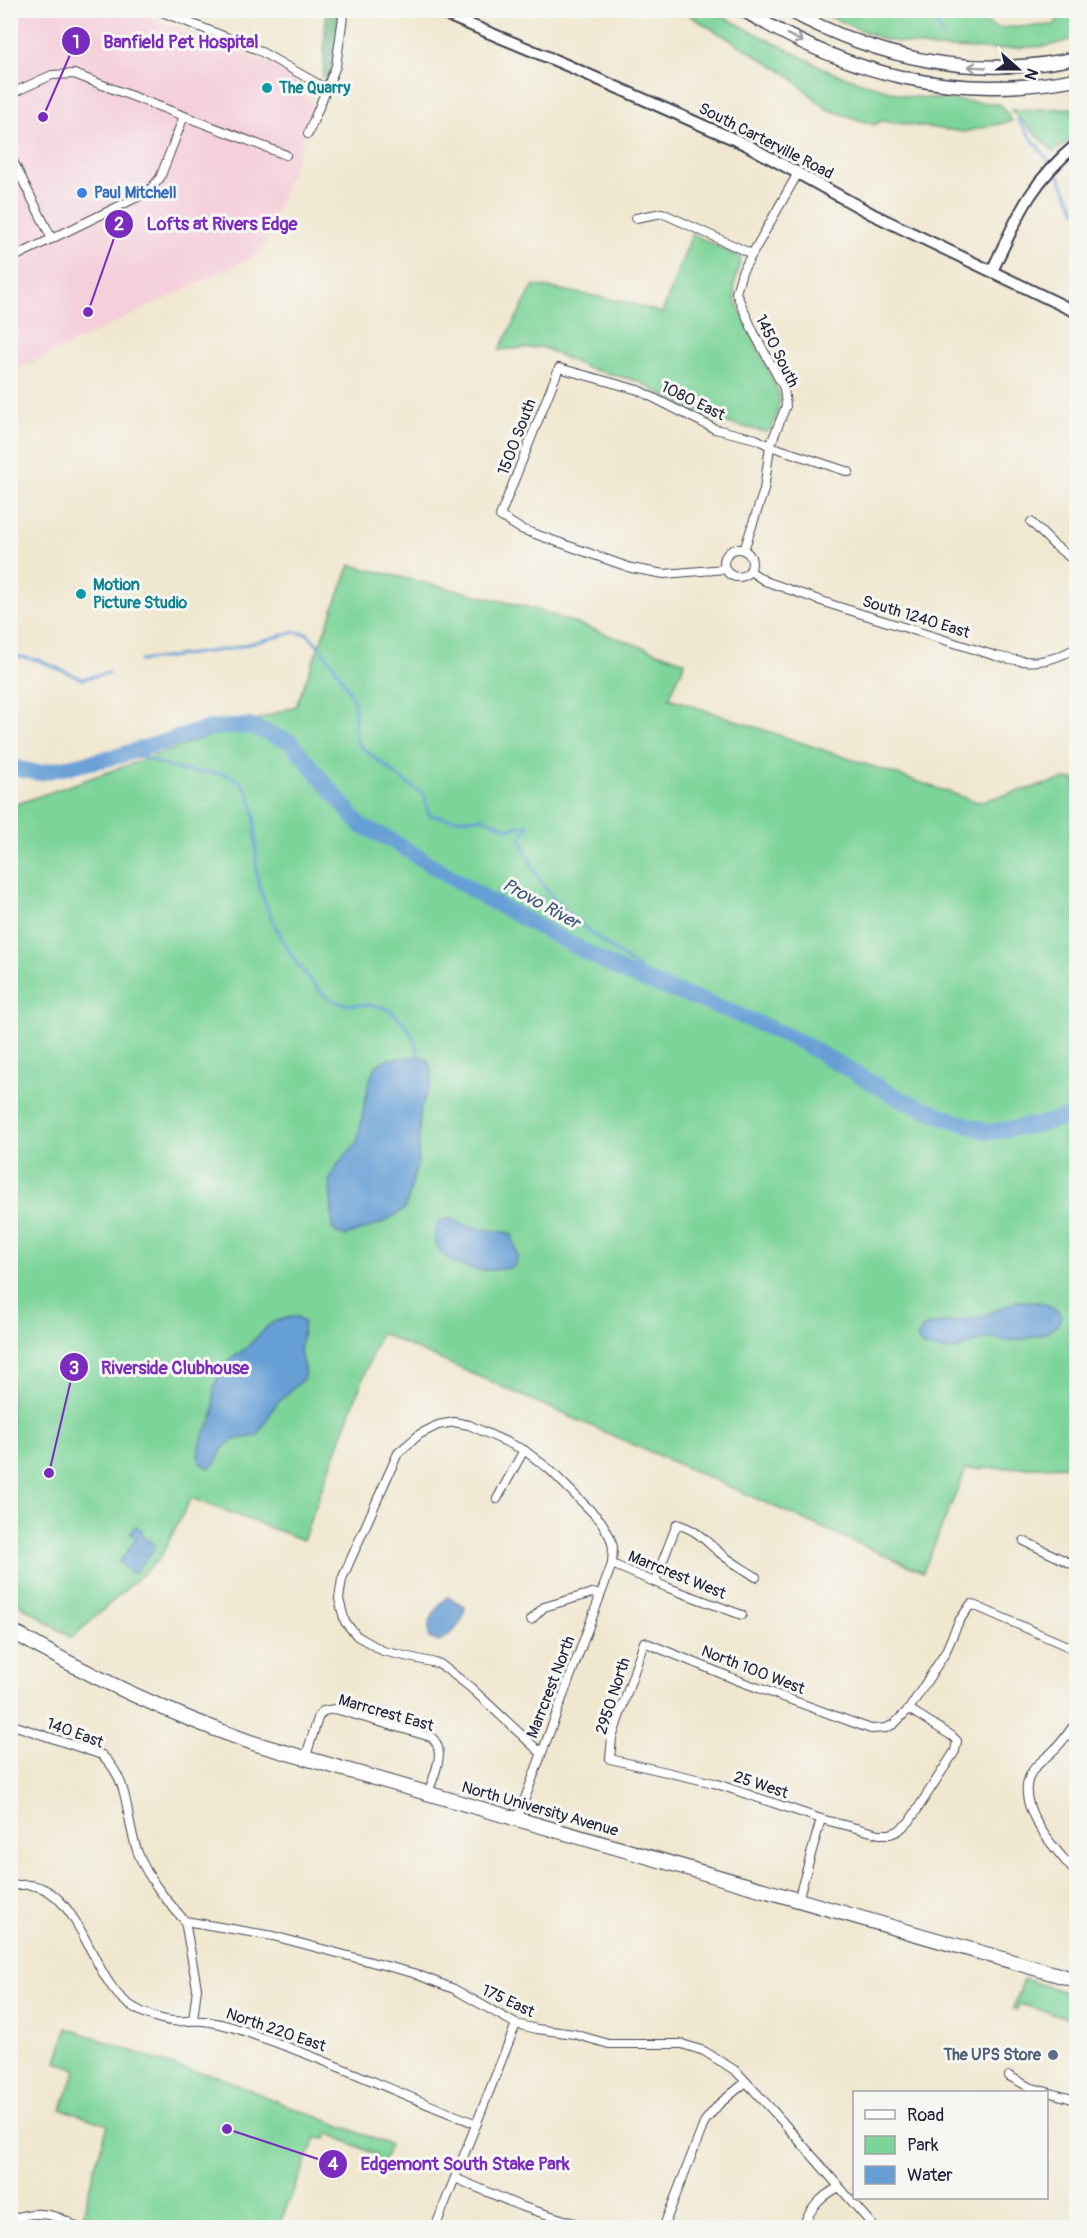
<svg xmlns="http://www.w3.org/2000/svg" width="1087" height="2238" viewBox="0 0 1087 2238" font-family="Pangolin,sans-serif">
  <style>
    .built { fill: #f5cfda }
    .green { fill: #7dd499; stroke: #507b6a; stroke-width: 1.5 }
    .forest { fill: #66b681; stroke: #446c5e; stroke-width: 1.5 }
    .water { fill: #669fd5; stroke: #446088; stroke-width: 1.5 }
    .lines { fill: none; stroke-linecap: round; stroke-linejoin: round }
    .stream { stroke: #669fd5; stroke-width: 3 }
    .river { stroke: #669fd5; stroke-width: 16 }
    .street-casing { stroke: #414051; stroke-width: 10 }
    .secondary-casing { stroke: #414051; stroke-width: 14 }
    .primary-casing { stroke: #414051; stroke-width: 15 }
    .highway-casing { stroke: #414051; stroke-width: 16 }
    .street { stroke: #fff; stroke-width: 8 }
    .secondary { stroke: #fff; stroke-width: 10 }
    .primary { stroke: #fff; stroke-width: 12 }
    .highway { stroke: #fff; stroke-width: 14 }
    .oneway { stroke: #9c9ca7 }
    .culture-dot { fill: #0f9aa8; stroke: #f6f6f2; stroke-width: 2 }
    .shop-dot { fill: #3f7fe0; stroke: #f6f6f2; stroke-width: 2 }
    .service-dot { fill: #5c6f8a; stroke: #f6f6f2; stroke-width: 2 }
    .labels { text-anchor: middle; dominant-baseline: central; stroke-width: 6; stroke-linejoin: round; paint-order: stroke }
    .culture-label { font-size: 16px; font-weight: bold; fill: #0d838f; stroke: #f6f6f2; text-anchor: start }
    .street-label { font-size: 16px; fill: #22223b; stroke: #f6f6f2 }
    .shop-label { font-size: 16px; font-weight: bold; fill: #366cbe; stroke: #f6f6f2; text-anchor: start }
    .service-label { font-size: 16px; font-weight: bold; fill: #4e5e75; stroke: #f6f6f2; text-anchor: end }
    .water-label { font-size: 18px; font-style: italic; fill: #3d5479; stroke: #f6f6f2 }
    .leader { fill: none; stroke: #7b2cbf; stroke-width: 2 }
    .callout-dot { fill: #7b2cbf; stroke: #f6f6f2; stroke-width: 2 }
    .mark-label { font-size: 18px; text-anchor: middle; font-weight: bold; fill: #fff }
    .callout-label { font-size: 18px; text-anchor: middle; font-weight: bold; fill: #7b2cbf; stroke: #f6f6f2; stroke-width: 6; stroke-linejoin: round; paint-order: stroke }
  </style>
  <rect width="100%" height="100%" fill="#f6f6f2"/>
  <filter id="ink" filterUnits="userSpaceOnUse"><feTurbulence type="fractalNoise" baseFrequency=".0167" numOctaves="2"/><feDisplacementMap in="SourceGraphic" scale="12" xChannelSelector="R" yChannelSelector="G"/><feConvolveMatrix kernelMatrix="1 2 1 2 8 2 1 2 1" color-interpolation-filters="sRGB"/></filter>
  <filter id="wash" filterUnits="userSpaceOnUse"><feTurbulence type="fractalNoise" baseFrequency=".008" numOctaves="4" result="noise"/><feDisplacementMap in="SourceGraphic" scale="24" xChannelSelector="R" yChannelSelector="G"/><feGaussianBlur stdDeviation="1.35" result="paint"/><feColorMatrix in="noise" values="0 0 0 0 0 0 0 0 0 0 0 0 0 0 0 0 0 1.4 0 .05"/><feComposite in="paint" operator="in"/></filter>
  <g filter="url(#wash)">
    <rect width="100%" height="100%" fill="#f0e7cf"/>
    <!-- built -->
    <polygon class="built" points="11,11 135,11 287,71 315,108 261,253 11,373"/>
    <!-- green -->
    <g class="green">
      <polygon points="682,11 712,11 833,73 905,96 1000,104 1012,121 964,132 881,121 874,125 827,109 787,74"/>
      <path d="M816,11H969L971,14L996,28L1054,25C1060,15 1064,10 1076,11V38L1049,46L996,49L934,48L882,39Z"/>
      <polygon points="1076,108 1076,136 1054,152 1011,110"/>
      <polygon points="692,234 741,258 734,286 735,299 780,396 776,418 771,429 765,432 706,418 638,381 587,368 542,347 499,350 534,285 626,302 662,313"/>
      <polygon points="350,565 535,609 685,662 669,698 978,802 1066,779 1076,780 1076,1169 1074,1176 1076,1180 1076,1466 966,1469 923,1572 380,1333 303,1540 191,1498 160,1558 72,1638 11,1599 11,806 296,706"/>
      <polygon points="1024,1979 1076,1995 1076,2020 1019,2004 1017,2010 1013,2009"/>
      <polygon points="67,2028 182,2069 218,2076 266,2097 390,2145 382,2165 374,2161 376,2155 328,2133 326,2139 316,2138 278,2227 110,2227 83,2216 94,2169 108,2125 61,2109 77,2069 57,2062"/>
    </g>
    <!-- forest -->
    <polygon class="forest" points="326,11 339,11 339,16 331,70 329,75 323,78"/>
    <!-- water -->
    <g class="water">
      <polygon points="421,1056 427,1059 432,1071 431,1083 420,1110 418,1162 405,1209 380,1224 345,1236 338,1234 332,1228 332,1210 329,1181 337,1165 357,1143 369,1082 375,1068 381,1062 389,1059"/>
      <path d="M449,1219L475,1228L505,1232L512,1235L518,1257L513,1267C501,1270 491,1271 479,1270C454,1267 422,1248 440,1221Z"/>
      <path d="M1018,1301C1034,1301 1050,1301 1061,1315C1059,1335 1024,1339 1007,1341C1000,1341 996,1337 989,1338C976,1340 966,1347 954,1350C943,1352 932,1348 922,1346L917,1338L922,1329L929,1325L977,1318Z"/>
      <path d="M291,1317H298L304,1323L300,1351L305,1373L303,1379L276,1404L258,1435C248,1439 234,1437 226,1445C218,1452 219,1463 209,1468L201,1463L198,1457L203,1435L211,1422L214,1411V1387L225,1363L245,1349L269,1325L276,1321Z"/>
      <polygon points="136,1526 143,1531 141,1535 156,1546 134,1574 119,1562 137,1538 130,1533"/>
      <path d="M447,1597L465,1606C464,1623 453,1634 439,1642L429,1638C427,1621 435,1609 447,1597Z"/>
    </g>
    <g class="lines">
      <!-- stream -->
      <g class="stream">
        <polyline points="928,10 944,36"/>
        <polyline points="1018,120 1051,164"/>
        <polyline points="1055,169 1076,210"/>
        <polyline points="10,655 38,660 82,679 108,673"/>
        <path d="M140,661L229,649L295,632L308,634C323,650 349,684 354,704C357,717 352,734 359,745L405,782L424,794L429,815L452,819L483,818L510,829L527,824L528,827L521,838C527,855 534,874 545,888C576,928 624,954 661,987"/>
        <path d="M128,752C146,757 162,766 180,770C197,774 219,770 234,778C265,794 252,855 258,881C264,907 286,951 303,971C311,981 321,995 332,1000C348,1008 367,1002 382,1007C401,1014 417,1037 418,1057"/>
      </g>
      <!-- river -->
      <polyline class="river" points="10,767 39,773 115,757 210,728 249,726 291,742 360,825 389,839 485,898 627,974 727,1010 797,1040 898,1098 950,1119 989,1132 1036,1125 1076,1115"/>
    </g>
  </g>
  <g filter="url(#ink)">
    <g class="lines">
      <defs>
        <g id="street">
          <polyline points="157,10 256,49 327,89"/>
          <polyline points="10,94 52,75 74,74 286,155"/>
          <polyline points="308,134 336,66 344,10"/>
          <polyline points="10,155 52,239"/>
          <polyline points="636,218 662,213 752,254"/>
          <polyline points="10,259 148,192 160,178 184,116"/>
          <polyline points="1031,522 1053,544 1076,562"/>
          <circle cx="738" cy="563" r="14"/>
          <polyline points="744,550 764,490 770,446 786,406 784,388 754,333 736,293 742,272 798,173"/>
          <polyline points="725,569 664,574 631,568 521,529 500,516 559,368 638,390 715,429 756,439 770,446 849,472"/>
          <path d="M750,571L765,581L833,605L996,656C1029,664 1046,665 1076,648"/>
          <polyline points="497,1499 524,1450"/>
          <polyline points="1024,1541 1076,1566"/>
          <polyline points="612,1564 666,1587 742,1615"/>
          <path d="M655,1581L677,1524C699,1531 704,1540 720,1553C731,1562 744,1569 756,1577"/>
          <polyline points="531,1620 544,1607 592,1593 600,1595"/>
          <polyline points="909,1709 952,1736 957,1741 955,1751 909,1822 898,1831 890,1834 879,1834 821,1819 714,1783 610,1759 612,1738 644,1642 742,1682 871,1729 886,1728 894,1724 909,1709 945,1653 959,1621 971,1604 1076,1650"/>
          <path d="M1076,1722C1069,1732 1062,1743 1053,1751C1046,1758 1039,1762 1033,1770C1010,1803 1056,1850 1076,1873"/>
          <path d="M10,1724L102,1755C132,1783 124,1817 138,1853C148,1879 167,1901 185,1921L273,1936L413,1973L454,1989L516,2024L537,2029L574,2034L609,2044H682L704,2051L736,2071L775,2113L875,2228"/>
          <path d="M305,1759L318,1718L323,1711L335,1709L431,1737C448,1750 433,1776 428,1794"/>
          <polyline points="517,1820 612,1564 613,1547 610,1537 601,1521 549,1469 524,1450 469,1425 454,1422 438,1425 420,1434 398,1453 342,1579 339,1599 345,1622 357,1636 383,1651 440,1664 470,1687 541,1753"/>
          <path d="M10,1887C77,1868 87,1974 127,2003C139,2012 159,2020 173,2021C185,2022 197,2019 210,2022C225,2024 242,2030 257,2036C332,2061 403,2096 477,2124"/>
          <polyline points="798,1900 821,1819"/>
          <polyline points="185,1921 197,1988 193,2020"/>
          <polyline points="1009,2076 1029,2087 1076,2100"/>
          <polyline points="455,2178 520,2206 590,2228"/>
          <path d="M10,2220C35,2209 57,2213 78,2228"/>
          <polyline points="435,2228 516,2024"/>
          <polyline points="663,2228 705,2121 719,2104 746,2082"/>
          <path d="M802,2228C811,2208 820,2197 839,2187"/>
        </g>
        <g id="secondary">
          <polyline points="435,10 564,64 747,145 872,214 1076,312"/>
          <path d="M992,271C1017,218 1029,184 1076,145"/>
        </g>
        <g id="primary">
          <path d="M743,10C849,75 954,102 1076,79"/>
          <path d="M788,10C878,59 976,80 1076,58"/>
        </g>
        <path id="highway" d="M10,1630C88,1676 168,1713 253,1743L1076,1980"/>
      </defs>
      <!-- street casing -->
      <use href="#street" class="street-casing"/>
      <!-- secondary casing -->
      <use href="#secondary" class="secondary-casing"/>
      <!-- primary casing -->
      <use href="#primary" class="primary-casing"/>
      <!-- highway casing -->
      <use href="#highway" class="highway-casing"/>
      <!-- street -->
      <use href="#street" class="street"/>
      <!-- secondary -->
      <use href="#secondary" class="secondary"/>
      <!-- primary -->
      <use href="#primary" class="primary"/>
      <!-- highway -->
      <use href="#highway" class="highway"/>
    </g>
    <!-- one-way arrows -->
    <defs><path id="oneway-shaft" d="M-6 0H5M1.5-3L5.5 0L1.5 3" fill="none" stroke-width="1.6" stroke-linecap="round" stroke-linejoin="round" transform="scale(1.5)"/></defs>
    <g class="oneway">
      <use href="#oneway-shaft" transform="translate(795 38) rotate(26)"/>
      <use href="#oneway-shaft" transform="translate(977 67) rotate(-177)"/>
    </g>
  </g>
  <!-- markers -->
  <g class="culture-dot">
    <circle cx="267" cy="88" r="6"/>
    <circle cx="81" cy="594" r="6"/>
  </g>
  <circle class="shop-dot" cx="82" cy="193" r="6"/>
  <circle class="service-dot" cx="1053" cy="2055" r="6"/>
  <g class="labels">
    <!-- culture labels -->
    <g class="culture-label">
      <text x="279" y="88">The Quarry</text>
      <text x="93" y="585">Motion<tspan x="93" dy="18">Picture Studio</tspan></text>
    </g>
    <!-- street labels -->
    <g class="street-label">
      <text transform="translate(766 141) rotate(27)">South Carterville Road</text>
      <text transform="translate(777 351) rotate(64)">1450 South</text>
      <text transform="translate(693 401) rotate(26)">1080 East</text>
      <text transform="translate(517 437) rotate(-69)">1500 South</text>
      <text transform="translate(916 617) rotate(17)">South 1240 East</text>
      <text transform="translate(677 1575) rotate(22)">Marrcrest West</text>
      <text transform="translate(753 1670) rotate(21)">North 100 West</text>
      <text transform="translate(551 1687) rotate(-69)">Marrcrest North</text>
      <text transform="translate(613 1696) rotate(-72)">2950 North</text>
      <text transform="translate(386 1713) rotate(16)">Marrcrest East</text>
      <text transform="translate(75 1733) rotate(20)">140 East</text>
      <text transform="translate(761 1785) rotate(18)">25 West</text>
      <text transform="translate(540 1809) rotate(16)">North University Avenue</text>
      <text transform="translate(508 2001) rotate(25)">175 East</text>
      <text transform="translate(276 2030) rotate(19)">North 220 East</text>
    </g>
    <!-- shop labels -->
    <g class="shop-label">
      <text x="94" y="193">Paul Mitchell</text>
    </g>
    <!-- service labels -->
    <g class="service-label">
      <text x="1041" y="2055">The UPS Store</text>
    </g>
    <!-- water labels -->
    <g class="water-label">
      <text transform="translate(541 904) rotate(29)">Provo River</text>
    </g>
  </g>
  <!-- callouts -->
  <path class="leader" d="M43 117L76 41M88 312L119 224M49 1473L74 1367M227 2129L333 2164"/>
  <g class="callout-dot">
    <circle cx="43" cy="117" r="6"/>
    <circle cx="88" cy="312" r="6"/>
    <circle cx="49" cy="1473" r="6"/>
    <circle cx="227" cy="2129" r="6"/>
    <circle cx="76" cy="41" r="15"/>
    <circle cx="119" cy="224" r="15"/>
    <circle cx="74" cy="1367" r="15"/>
    <circle cx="333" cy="2164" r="15"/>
  </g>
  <g class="mark-label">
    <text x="76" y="48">1</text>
    <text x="119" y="230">2</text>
    <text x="74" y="1374">3</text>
    <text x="333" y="2170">4</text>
  </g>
  <g class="callout-label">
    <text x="181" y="48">Banfield Pet Hospital</text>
    <text x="222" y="230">Lofts at Rivers Edge</text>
    <text x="175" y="1374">Riverside Clubhouse</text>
    <text x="465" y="2170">Edgemont South Stake Park</text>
  </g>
  <!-- margin -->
  <rect width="1087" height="2238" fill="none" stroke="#f6f6f2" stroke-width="36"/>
  <!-- legend -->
  <rect x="853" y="2091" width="195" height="108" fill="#f6f6f2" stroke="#a1a1a9" stroke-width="1.5"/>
  <rect x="865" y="2110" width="30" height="9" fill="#ffffff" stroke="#a1a1a9" stroke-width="1.5"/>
  <text x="907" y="2121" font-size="18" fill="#22223b">Road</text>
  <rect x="865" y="2136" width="30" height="18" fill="#7dd499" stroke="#a1a1a9" stroke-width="1.5"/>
  <text x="907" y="2151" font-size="18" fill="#22223b">Park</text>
  <rect x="865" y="2166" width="30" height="18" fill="#669fd5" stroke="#a1a1a9" stroke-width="1.5"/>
  <text x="907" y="2181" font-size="18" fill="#22223b">Water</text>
  <!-- north arrow -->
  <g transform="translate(1018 69) rotate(111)" stroke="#f6f6f2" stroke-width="4.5" paint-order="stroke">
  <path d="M0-4.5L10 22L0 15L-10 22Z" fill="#22223b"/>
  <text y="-9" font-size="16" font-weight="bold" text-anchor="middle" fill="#22223b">N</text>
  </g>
</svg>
